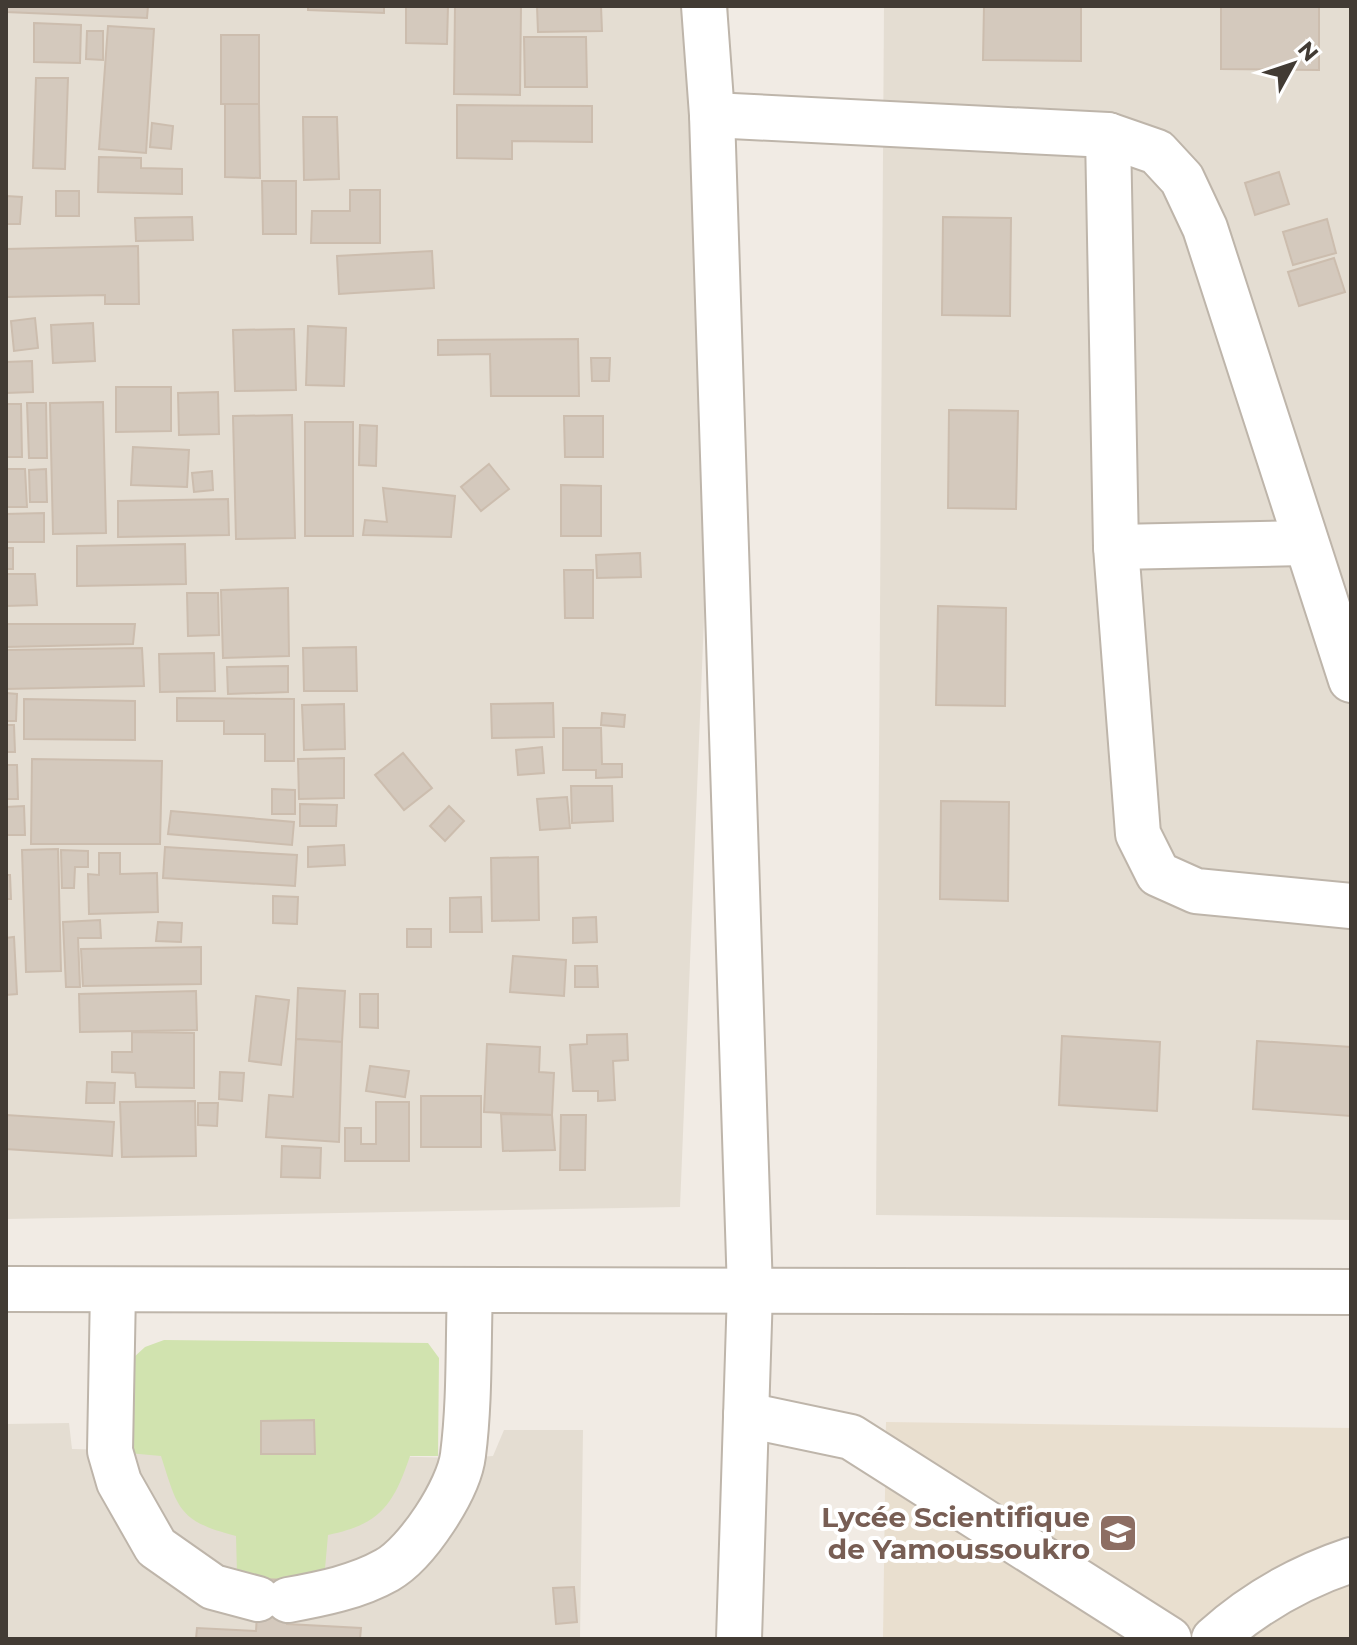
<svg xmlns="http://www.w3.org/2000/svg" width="1357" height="1645" viewBox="0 0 1357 1645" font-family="Montserrat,sans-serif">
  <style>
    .residential { fill: #e4ddd2 }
    .education { fill: #e9dfcf }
    .green { fill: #d1e3af }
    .building { fill: #d4c9bd; stroke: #ccbdae; stroke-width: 2 }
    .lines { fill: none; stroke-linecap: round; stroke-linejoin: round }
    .minor-casing { stroke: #beb5aa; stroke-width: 48 }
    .minor { stroke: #fff; stroke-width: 44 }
    .labels { text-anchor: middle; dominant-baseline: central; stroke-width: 8; stroke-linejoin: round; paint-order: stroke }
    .education-label { font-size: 28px; font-weight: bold; fill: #785e54; stroke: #fff; text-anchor: end }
  </style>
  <rect width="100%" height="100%" fill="#f1ebe4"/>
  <!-- residential -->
  <g class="residential">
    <polygon points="6,6 729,6 680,1207 6,1219"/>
    <polygon points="884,6 1351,6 1351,1220 876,1215"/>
    <polygon points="69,1423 72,1449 463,1458 493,1456 504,1430 583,1430 580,1639 6,1639 6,1424"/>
  </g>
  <!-- education -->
  <polygon class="education" points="886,1422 1351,1428 1351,1639 883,1639"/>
  <!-- green -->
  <path class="green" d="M164,1340L428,1343L439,1358L438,1456H410C393,1506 380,1524 328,1535L324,1580L259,1579L237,1574L236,1536C178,1521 178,1509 161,1456L128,1453L133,1358L145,1347Z"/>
  <!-- building -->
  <g class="building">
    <polygon points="6,6 148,6 147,18 6,12"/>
    <polygon points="308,6 384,6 384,13 308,10"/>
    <polygon points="406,6 448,6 447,44 406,43"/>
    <polygon points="455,6 521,6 520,95 454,94"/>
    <polygon points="537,6 601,6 602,31 538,32"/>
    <polygon points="984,6 1081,6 1081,61 983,60"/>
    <polygon points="1221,6 1319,6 1319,70 1221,69"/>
    <polygon points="34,23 81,25 80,63 34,62"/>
    <polygon points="108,26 154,29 146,153 99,149"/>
    <polygon points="87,31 103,31 103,60 86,59"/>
    <rect x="221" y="35" width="38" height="69"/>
    <polygon points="524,37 586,37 587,87 525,87"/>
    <polygon points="36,78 68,78 65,169 33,168"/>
    <polygon points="225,104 259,104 260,178 225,177"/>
    <polygon points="457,105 592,106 592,142 512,141 512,159 457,158"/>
    <polygon points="303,117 337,117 339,179 304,180"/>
    <polygon points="152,123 173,126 171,149 150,147"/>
    <polygon points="99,157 141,158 141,168 182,169 182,194 98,192"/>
    <polygon points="1279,172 1289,204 1255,215 1245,183"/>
    <polygon points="262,181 296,181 296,234 263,234"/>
    <polygon points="350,190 380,190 380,243 311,243 312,211 350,211"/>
    <rect x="56" y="191" width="23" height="25"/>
    <polygon points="6,196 22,197 20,224 6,224"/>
    <polygon points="192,217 193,240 136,241 135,218"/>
    <polygon points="943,217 1011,218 1010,316 942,315"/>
    <polygon points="1327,219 1336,253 1293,265 1283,232"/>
    <polygon points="138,246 139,304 105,304 105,295 6,297 6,249"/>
    <polygon points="432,251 434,288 339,294 337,256"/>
    <polygon points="1334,258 1345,292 1299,306 1288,272"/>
    <polygon points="35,318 38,348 14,351 11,321"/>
    <polygon points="93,323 95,361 53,363 51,325"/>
    <polygon points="308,326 346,328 344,386 306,385"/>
    <polygon points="294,329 296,390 235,391 233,330"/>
    <polygon points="578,339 579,396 491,396 490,354 438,355 438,340"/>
    <polygon points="591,358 610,358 609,381 592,381"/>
    <polygon points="32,361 33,392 6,393 6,362"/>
    <polygon points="116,387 171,387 171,431 116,432"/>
    <polygon points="218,392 219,434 179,435 178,393"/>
    <polygon points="103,402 106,533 53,534 50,403"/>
    <polygon points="27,403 46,403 47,458 29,458"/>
    <polygon points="6,404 21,404 22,457 6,457"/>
    <polygon points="949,410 1018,411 1016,509 948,508"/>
    <polygon points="292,415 295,538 236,539 233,416"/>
    <polygon points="564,416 603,416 603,457 565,457"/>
    <rect x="305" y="422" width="48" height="114"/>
    <polygon points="360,425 377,426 376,466 359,465"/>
    <polygon points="133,447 189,450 187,487 131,485"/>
    <polygon points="489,464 509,489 481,511 461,487"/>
    <polygon points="6,469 25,469 27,507 6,507"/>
    <polygon points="46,469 47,502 30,502 29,470"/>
    <polygon points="212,471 213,490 194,492 192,473"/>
    <polygon points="561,485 601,486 601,536 561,536"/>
    <polygon points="383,488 455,496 451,537 363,535 365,520 387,522"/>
    <polygon points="228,499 229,535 118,537 118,501"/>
    <polygon points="44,513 44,542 6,542 6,514"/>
    <polygon points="185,544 186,584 77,586 77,546"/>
    <rect x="6" y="548" width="7" height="21"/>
    <polygon points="640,553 641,577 597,578 596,555"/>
    <polygon points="564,570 593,570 593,618 565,618"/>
    <polygon points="6,574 35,574 37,605 6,606"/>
    <polygon points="288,588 289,656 223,658 221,590"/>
    <polygon points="187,593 218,593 219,635 188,636"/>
    <polygon points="938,606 1006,608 1005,706 936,705"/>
    <polygon points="6,624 135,624 133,644 6,647"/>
    <polygon points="356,647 357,691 304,691 303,648"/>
    <polygon points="142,648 144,686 6,689 6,650"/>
    <polygon points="214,653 215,691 160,692 159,654"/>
    <polygon points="288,666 288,692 228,694 227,667"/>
    <polygon points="6,693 17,694 16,721 6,721"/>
    <polygon points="177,698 294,699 294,761 265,761 265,734 224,734 224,721 177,721"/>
    <polygon points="24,699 135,701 135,740 24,739"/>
    <polygon points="553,703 554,737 492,738 491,704"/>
    <polygon points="344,704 345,749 304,750 302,705"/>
    <polygon points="602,713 625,715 624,727 601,725"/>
    <polygon points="6,725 14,725 15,752 6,752"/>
    <polygon points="563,728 601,728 602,764 622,764 622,777 596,778 596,770 563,770"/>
    <polygon points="542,747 544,773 518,775 516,750"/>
    <polygon points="403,753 432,788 404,810 375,775"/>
    <polygon points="344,758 344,798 299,799 298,759"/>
    <polygon points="32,759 162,761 160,844 31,844"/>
    <polygon points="6,765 17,765 18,799 6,799"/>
    <polygon points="571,786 612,786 613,821 572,823"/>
    <polygon points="272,789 295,790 295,814 272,814"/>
    <polygon points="567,797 570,828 540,830 537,799"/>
    <polygon points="941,801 1009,802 1008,901 940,899"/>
    <polygon points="300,804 337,805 336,826 300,826"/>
    <polygon points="24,806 25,835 6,835 6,807"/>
    <polygon points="449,806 464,821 445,841 430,826"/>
    <polygon points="171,811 294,822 292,845 168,834"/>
    <polygon points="344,845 345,865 308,867 308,847"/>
    <polygon points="165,847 297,855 295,886 163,878"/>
    <polygon points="58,849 61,971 26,972 22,850"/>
    <polygon points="61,850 88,851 88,867 75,867 74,888 62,888"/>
    <polygon points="99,853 120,853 120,874 157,873 158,912 89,914 88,874 99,875"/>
    <polygon points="538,857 539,920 492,921 491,858"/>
    <polygon points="6,875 10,875 11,899 6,899"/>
    <polygon points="273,896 298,897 297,924 273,923"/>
    <polygon points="481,897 482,932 450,932 450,898"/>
    <polygon points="596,917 597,942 573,943 573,918"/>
    <polygon points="100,920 101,938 78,938 80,987 66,987 63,922"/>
    <polygon points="158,922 182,923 181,942 156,941"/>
    <rect x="407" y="929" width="24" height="18"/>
    <polygon points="14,937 17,994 6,995 6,938"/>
    <polygon points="201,947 201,984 83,986 81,949"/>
    <polygon points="513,956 566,960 564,996 510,992"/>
    <polygon points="575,966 597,966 598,987 575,987"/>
    <polygon points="298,988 345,991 342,1042 296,1039"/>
    <polygon points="196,991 197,1030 80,1032 79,994"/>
    <polygon points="360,994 378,994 378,1028 360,1027"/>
    <polygon points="256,996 289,1000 281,1065 249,1061"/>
    <polygon points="132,1032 194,1033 194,1088 136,1087 135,1073 112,1072 112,1052 132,1052"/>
    <polygon points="627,1034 628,1060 613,1061 615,1100 598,1101 598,1091 573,1091 570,1045 587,1044 587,1035"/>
    <polygon points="1062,1036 1160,1042 1157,1111 1059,1105"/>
    <polygon points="296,1039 342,1042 339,1142 266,1137 269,1095 293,1097"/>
    <polygon points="1257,1041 1351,1047 1351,1116 1253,1109"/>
    <polygon points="487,1044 540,1047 539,1072 554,1073 552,1115 484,1112"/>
    <polygon points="370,1066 409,1071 405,1097 366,1091"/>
    <polygon points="220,1072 244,1073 242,1101 219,1099"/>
    <polygon points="87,1082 115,1083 114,1103 86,1103"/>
    <rect x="421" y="1096" width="60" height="51"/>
    <polygon points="195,1101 196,1156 122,1157 120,1102"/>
    <polygon points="376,1102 409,1102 409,1161 345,1161 345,1128 361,1128 361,1144 376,1144"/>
    <polygon points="198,1103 218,1103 217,1126 198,1125"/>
    <polygon points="501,1114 552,1115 555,1150 503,1151"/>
    <polygon points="6,1115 114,1122 112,1156 6,1149"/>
    <polygon points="561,1115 586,1115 585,1170 560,1170"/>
    <polygon points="282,1146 321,1148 320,1178 281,1177"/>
    <polygon points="314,1420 315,1454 261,1454 261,1421"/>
    <polygon points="259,1579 289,1580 287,1624 361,1628 360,1639 196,1639 197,1628 256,1631"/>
    <polygon points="574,1587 577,1622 556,1624 553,1588"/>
  </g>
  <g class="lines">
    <defs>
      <g id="minor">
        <polyline points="704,6 712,115 750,1291 739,1639"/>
        <polyline points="712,115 1108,135 1157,152 1182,179 1205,228 1351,680"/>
        <polyline points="1108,135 1116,547 1138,834 1158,874 1196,891 1351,906"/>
        <polyline points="1116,547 1304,543"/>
        <polyline points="6,1289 1351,1292"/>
        <polyline points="113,1290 110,1451 119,1482 156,1547 213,1587 258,1599"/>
        <polyline points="746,1415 851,1437 1169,1639"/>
        <path d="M288,1600C321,1594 357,1587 387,1570C417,1553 459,1489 463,1455C470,1401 468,1344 470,1290"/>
        <path d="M1214,1639C1254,1603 1300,1577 1351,1560"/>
      </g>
    </defs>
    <!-- minor casing -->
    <use href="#minor" class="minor-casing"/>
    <!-- minor -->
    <use href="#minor" class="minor"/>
  </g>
  <!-- icons -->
  <defs>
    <symbol id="school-square" viewBox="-11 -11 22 22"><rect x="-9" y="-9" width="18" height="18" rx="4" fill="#8d6e63" stroke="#fff"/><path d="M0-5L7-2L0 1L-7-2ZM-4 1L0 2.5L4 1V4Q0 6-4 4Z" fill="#fff"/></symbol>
  </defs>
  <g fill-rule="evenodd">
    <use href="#school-square" x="1096" y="1511" width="44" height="44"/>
  </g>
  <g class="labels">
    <!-- education labels -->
    <g class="education-label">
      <text x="1090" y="1517">Lycée Scientifique<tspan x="1090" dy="32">de Yamoussoukro</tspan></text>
    </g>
  </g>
  <!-- border -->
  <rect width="1357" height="1645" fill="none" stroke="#423b34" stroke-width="16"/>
  <!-- north arrow -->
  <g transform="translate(1293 64) rotate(50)" stroke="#ffffff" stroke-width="6" paint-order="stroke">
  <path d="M0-6L14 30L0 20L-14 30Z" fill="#423b34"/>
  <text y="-12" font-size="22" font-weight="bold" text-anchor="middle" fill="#423b34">N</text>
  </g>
</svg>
